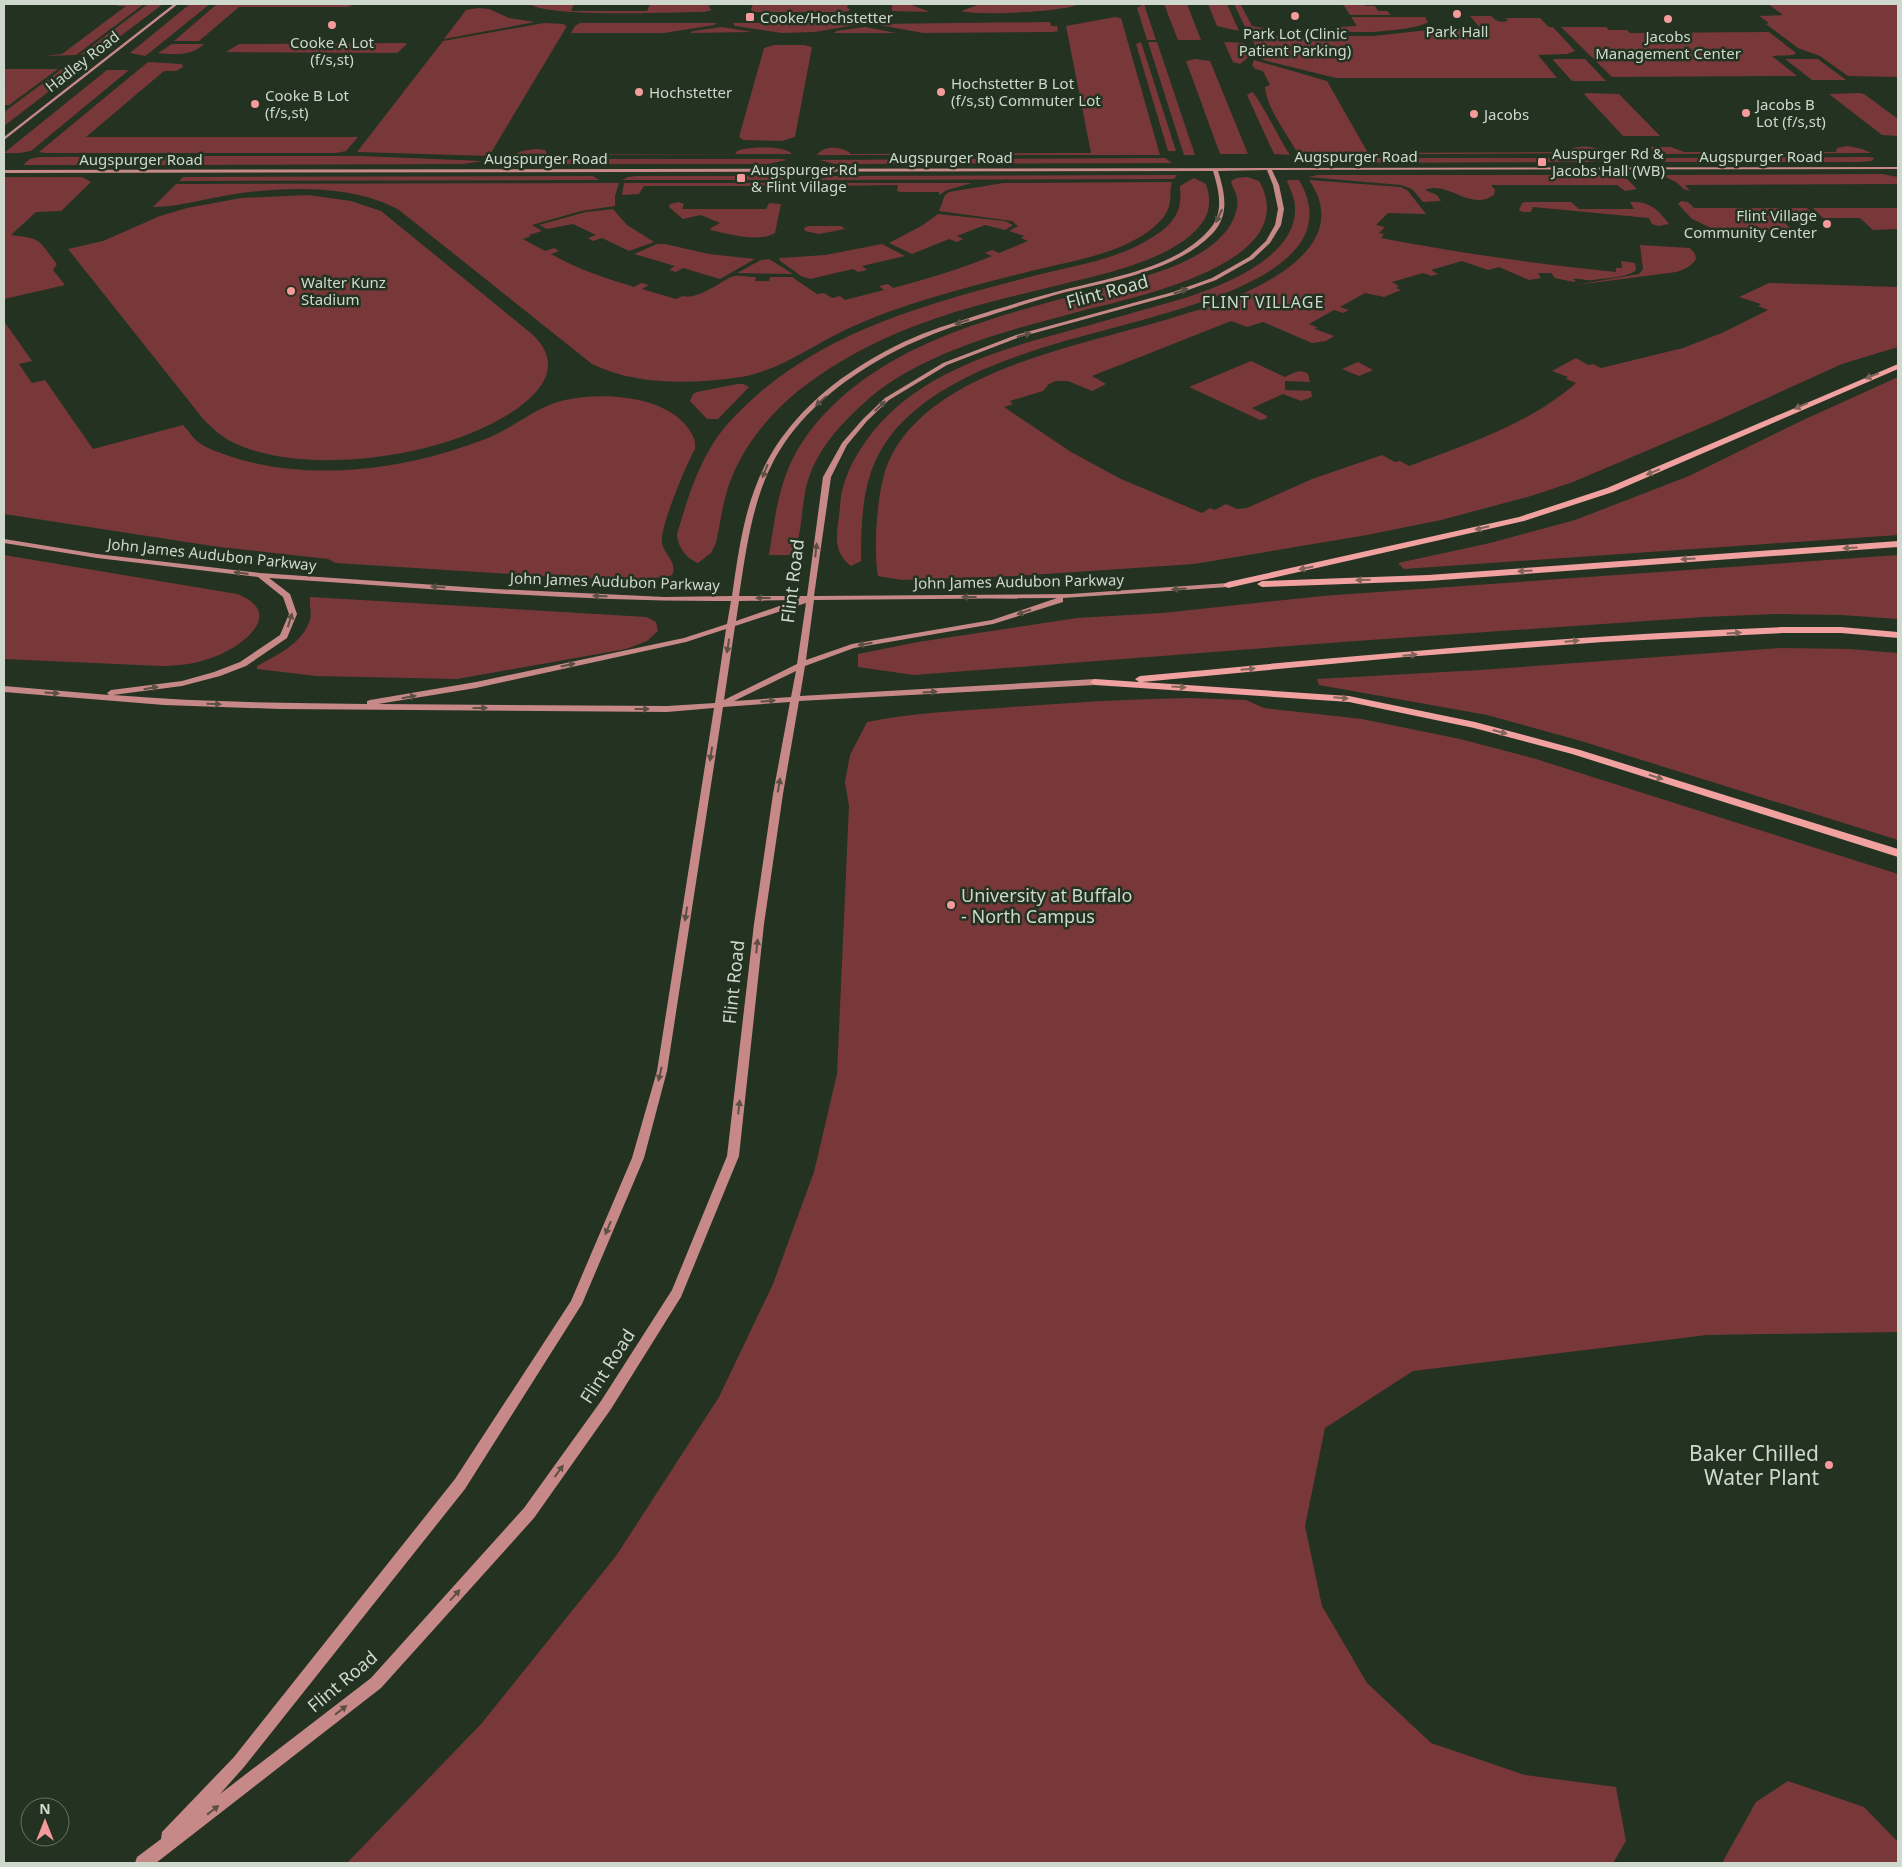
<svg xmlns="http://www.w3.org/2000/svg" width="1902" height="1867" viewBox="0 0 1902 1867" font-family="'Noto Sans',sans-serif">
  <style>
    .green { fill: #78383a }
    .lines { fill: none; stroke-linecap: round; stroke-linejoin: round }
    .secondary { fill: #c78888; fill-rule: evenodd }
    .primary { fill: #f1a1a0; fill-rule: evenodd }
    .oneway { fill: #5c5045 }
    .oneway2 { fill: #80645a }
    .poi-dot { fill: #f59b9b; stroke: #233221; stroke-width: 2 }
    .labels { text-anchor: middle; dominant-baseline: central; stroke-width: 5; stroke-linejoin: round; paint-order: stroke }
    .far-poi-label { font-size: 15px; fill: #ced8cd; stroke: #233221; text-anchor: start }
    .far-street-label { font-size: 15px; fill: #ced8cd; stroke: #233221 }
    .far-neighbourhood-label { font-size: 16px; letter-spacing: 1px; fill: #ced8cd; stroke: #233221 }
    .street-label { font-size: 18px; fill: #ced8cd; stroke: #233221 }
    .poi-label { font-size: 18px; fill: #ced8cd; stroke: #233221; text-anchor: start }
    .near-poi-label { font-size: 21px; fill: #ced8cd; stroke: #233221; text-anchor: end }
  </style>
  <rect width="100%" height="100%" fill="#233221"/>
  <!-- green -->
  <g class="green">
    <polygon points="124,4 144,4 76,55 44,56 62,54 126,6 115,6"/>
    <polygon points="148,4 163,4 102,50 80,55"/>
    <polygon points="190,4 210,4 149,53 145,56 130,53"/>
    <polygon points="217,4 342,4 354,6 346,7 239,7 199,41 174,41"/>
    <path d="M529,4H574L571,11H647L650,4H710L709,8L712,10L704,12C670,12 553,18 529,4Z"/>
    <polygon points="753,4 848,4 847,8 850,9 849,11 840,12 754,12 751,10"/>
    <polygon points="892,4 909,4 930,12 892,11"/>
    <path d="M980,4H1080C1062,12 980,16 961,11Z"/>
    <polygon points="1144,4 1156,40 1147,40 1137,8"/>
    <polygon points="1164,4 1187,4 1201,40 1178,40"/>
    <polygon points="1208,4 1227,4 1239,31 1217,26"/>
    <polygon points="1234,4 1253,4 1241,5 1252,26 1268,29 1247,31"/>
    <polygon points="1343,4 1364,4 1365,6 1375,6 1378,11 1387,11 1391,15 1350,15"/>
    <polygon points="1768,4 1898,4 1898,77 1848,76 1820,56 1798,48 1766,24 1769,23 1759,16 1783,15"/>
    <polygon points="478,8 489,9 509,18 535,22 444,39 466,10"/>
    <path d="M1470,16H1491C1496,21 1500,23 1508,21L1506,18H1540L1549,27H1553L1575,51L1567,54L1538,55L1557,78H1336L1263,60L1250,36H1374L1437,29L1480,28Z"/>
    <path d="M1115,17L1121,18L1160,155H817C823,145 843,146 851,154L1091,153L1066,26Z"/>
    <path d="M1351,17H1425L1428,22C1419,30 1348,36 1337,29L1340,27L1357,26Z"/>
    <polygon points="1050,22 1051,26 1057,26 1058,31 1053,32 923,33 874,24"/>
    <polygon points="544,23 565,24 564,26 567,26 489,156 357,152 443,41"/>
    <polygon points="580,23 717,23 714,25 664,33 571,33 575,26"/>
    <polygon points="733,23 859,23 855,25 815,32 782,33 735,26"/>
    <polygon points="722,27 752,32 690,33 693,31"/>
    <polygon points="865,27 896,33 834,33 836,31"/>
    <polygon points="1561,27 1606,27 1609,30 1627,30 1630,33 1769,32 1796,53 1793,55 1772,56 1797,76 1612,77"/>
    <polygon points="1141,42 1176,151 1168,151 1136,44"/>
    <polygon points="1148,42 1157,42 1195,155 1184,155"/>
    <polygon points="1224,42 1245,43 1251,55 1240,64 1233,62"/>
    <polygon points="404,43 407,44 397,53 226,52 239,44"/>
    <path d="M172,44H204C192,56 174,55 158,53Z"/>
    <polygon points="774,45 804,45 812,47 795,137 782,141 743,140 739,137 764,48"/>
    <polygon points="1195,59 1210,61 1248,154 1220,154 1186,61"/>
    <polygon points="1555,59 1585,59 1606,81 1572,81 1553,60"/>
    <polygon points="1785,59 1818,59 1846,80 1812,80"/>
    <path d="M1254,60L1327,81L1368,153L1571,152L1573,148C1584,145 1596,146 1606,153L1302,155L1297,152C1287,134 1266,107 1265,87L1270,85L1263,71L1255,69L1252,65Z"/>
    <polygon points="148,62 182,64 183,67 176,71 164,71 86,137 358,137 346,151 336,153 45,153 39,152"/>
    <polygon points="4,69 58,69 9,105 4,105 4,89 6,87 4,86"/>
    <polygon points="62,69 78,69 4,126 4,112"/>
    <polygon points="107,70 129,70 31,151 20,153 4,153"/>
    <path d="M1252,92C1258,95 1282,144 1290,155L1274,154L1247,95Z"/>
    <polygon points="1586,93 1619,94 1660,136 1623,136 1584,94"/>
    <polygon points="1859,93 1864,94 1898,119 1898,136 1882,135 1829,94"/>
    <polygon points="1848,146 1862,149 1871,153 1653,154 1651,147 1671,147 1684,152 1836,152 1837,148"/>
    <path d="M536,149L545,150L547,154H735L737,151C748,147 784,145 792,154L514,155L522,151Z"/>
    <polygon points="194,156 185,165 23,165 30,159 39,157"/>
    <polygon points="202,156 360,156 483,161 463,164 194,165"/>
    <polygon points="1868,157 1875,158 1871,161 1860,162 1666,162 1657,158"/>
    <polygon points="1165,158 1172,163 835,164 819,160"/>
    <polygon points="1301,158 1607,158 1602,161 1591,162 1306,163"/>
    <polygon points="522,159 781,159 788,160 767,164 529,164 514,161"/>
    <polygon points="1882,174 1898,177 1898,184 1685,185 1690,191 1684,189 1676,182 1661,175"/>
    <polygon points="1177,175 1174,179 814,180 834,176"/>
    <path d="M1318,175H1607L1627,179L1637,189L1625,191L1617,185H1491L1495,190L1494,195C1470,212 1448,180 1425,190L1437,195L1441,201L1423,202L1412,189L1401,185L1308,177Z"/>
    <polygon points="593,176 599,180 179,181 183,177"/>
    <polygon points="636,176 770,176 780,177 784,180 622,180 628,177"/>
    <path d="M4,177H82L91,182L61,211L36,212L11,235C43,239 37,239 57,264L53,270L65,285L4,299Z"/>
    <path d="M1247,177L1259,181C1306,264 1131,298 1081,311C1045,321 1008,330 972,343C934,357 894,375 864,403C837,427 811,457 805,493C801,512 802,536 793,553L792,555H769C776,512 779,475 805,438C872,344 994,317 1099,289C1139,278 1200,265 1227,230C1233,222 1239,209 1237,198C1236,192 1232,186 1231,181L1237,178Z"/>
    <path d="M1194,178L1206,184C1210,196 1211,209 1204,220C1179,260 1098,275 1055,286C1015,296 974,305 934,319C886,335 838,359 798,391C770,414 746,443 732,477C723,498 721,521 716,543L711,553L698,563C687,559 677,546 677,534C690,491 702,450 734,417C813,333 925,304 1033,276C1072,266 1117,260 1151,238C1165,230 1179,218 1180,201C1181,196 1180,191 1180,186Z"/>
    <path d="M1288,180H1299C1349,264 1208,300 1153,317C1108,330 1062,340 1018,356C972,372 922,396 891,435C862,472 861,516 861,561L851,566C830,550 838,530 840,507C841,482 852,461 866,441C915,371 1005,348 1083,327C1117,317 1151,308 1185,298C1222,286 1298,257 1295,207C1295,198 1290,189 1287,181Z"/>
    <path d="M1309,180L1401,187L1408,191L1426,214L1388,213L1376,225L1385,227L1379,233L1384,234L1381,238C1459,253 1537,264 1616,272V268H1622L1621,261L1635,263L1636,270C1627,278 1605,278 1593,280C1586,281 1581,278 1573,279L1576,281L1574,282L1555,278L1551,273H1538L1541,278L1529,280L1499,267L1488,270L1462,261L1431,270L1438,274L1431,276L1423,273L1392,282L1399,286L1396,288L1401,290L1384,297L1365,293L1340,307L1349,310L1343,313L1334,310L1309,324L1317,327L1315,329L1334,336L1326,341L1312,343L1263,322L1247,327L1231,321L1092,376L1106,384L1092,391L1068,381H1056L1049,384L1043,391L1010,401L1013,404L1004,407L1071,452L1121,479L1202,513L1210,508L1215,510L1226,504L1237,509L1247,508L1312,479L1382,455L1395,462L1400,461L1409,466C1468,444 1531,423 1576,383L1566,379L1568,377L1552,371L1576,358L1588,365L1593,364L1601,368L1683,348L1724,332L1768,310L1758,306L1761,304L1739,297L1769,283L1898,287V347L1842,364L1712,423L1573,482L1531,496L1441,520L1367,535L1194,564L1015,576L902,580L878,576C873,548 877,489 888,463C923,381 1047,353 1125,331C1154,324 1183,314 1212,306C1262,288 1355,246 1309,180Z"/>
    <path d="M1172,182C1170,188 1171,195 1170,201C1169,214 1159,223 1149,231C1116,255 1071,261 1031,271C969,287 906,302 847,329C811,346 781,370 741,377C693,384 637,386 592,364L399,210C354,184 280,186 229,195C204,199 178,207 153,207L176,184L619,183L615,196V206L581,211L532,225L542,231L529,235L531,236L523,239L545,251L554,248L559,251L551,254C577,269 605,278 634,287L641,283L649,285L642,289L676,299L683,296C697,300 719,283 731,277C737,274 749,277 756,277L755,281H769L770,277H792L817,294L824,293L832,298L840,296L845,300L884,290L879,286L888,284L893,288C927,279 960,269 992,256L985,253L992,250L999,253L1028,241L1021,238L1024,236L1009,231L1018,226L1012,221L939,211L945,195L949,192L1003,183Z"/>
    <polygon points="624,183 786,183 784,190 770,192 770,186 644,186 639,194 622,195"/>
    <polygon points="811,183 972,183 947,190 939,195 939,192 900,192 897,191 898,185 825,186 824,191 819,193 810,190"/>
    <path d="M308,195L351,201L381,211L532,334C583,382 499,423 461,437C428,449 392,456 357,459C317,462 271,460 234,443C222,437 213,429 204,420L68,249L103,241L160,216L187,208L241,198Z"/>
    <polygon points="1681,201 1688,202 1694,208 1807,208 1818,218 1781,219 1792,230 1711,228 1692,219 1678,204"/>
    <path d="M679,202L684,204L682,209H766L769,203L781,204L775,233C758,243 729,234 710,230L711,228L720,223L701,215L683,219L669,207L670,204Z"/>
    <path d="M1525,202H1571L1579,209H1634L1630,202C1648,200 1659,210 1669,224L1658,226L1652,224L1649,218L1533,207L1531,212H1523L1519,210L1522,203Z"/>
    <polygon points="1813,208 1898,208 1898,229 1873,230 1860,218 1823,218"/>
    <polygon points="613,209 627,225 654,242 629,251 602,238 593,241 588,238 596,235 573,224 547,229 539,225 586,212"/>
    <polygon points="938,214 1005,221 1013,225 1005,230 985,225 957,236 963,239 957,242 949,239 912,254 889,243 923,225"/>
    <polygon points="808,226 841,226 845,229 819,234 805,231 804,228"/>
    <polygon points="657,244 665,244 709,254 755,259 720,279 683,268 676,272 669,270 675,266 634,254"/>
    <polygon points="882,244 905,256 862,266 867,270 858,272 853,269 810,279 801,276 779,260 780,258 825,255"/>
    <path d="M1640,245L1690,248L1695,254L1696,259C1691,267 1685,269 1676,272L1576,285L1639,274L1643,269Z"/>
    <polygon points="769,259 793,274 737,273 761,260"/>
    <path d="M4,321L32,361L19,364L32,383L45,380L93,449L183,425C188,430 192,437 198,442C207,449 221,453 232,457C314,483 409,469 488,438C515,427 537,406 565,400C602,392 664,395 688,428C693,435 696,440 695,449C687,463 659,529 662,543C664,555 678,562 672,575L669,576L639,580L574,578L336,563L328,559L219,547L4,514Z"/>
    <path d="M1251,361L1285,377C1293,373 1301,368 1308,374L1310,382L1285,381V390L1311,391L1312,397L1301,401L1283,394L1252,408L1267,416L1266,419L1260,420L1189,387Z"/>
    <polygon points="1358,362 1373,370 1359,376 1342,369"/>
    <polygon points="1898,377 1898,535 1404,569 1398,563 1490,543 1575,520 1689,476 1801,421"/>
    <polygon points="737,384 743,384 749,387 718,419 707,419 690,401 693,394 697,392"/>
    <path d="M4,555L237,594C288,613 240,649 211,658C195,664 178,666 161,666L4,659Z"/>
    <polygon points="1898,555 1898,619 1841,615 1776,614 1704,617 1356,641 914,675 858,667 858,654 918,642 1077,618 1162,613 1322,596"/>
    <path d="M310,597L647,617L656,622L658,631L647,641L626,649L457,679L316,676L257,669V666C277,655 302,644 310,620C312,613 309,605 310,597Z"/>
    <polygon points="1781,648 1849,649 1898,653 1898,840 1581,741 1487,715 1319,685 1317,679 1480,670"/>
    <path d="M1188,698L1246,700L1264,708L1362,719L1460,739L1536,759L1898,874V1332L1707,1335L1413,1371L1325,1428L1305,1526L1322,1606L1367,1683L1431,1743L1525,1775L1616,1787L1626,1841L1613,1863H347L482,1723L616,1556L719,1397L773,1284L814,1172L837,1074L849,806L845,782L850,755L867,722C911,713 955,711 1000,708C1063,703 1125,699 1188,698Z"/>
    <polygon points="1788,1781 1864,1807 1898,1842 1898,1863 1722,1863 1756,1802"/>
  </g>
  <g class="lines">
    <!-- secondary -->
    <g class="secondary">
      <polygon points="174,4 178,4 4,140 4,137"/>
      <path d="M1898,167V169L1272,170L1279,185L1284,209L1281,225L1270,243L1253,259L1216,280L1177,294L1020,337L947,365L889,400L867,421L847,445L831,477L814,596L1070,594L1228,583L1232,585L1228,587L1063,598V602L993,624L854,648L805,666L800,696L1095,679L1099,682L1095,685L799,701L783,794L764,924L739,1156L681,1297L611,1409L534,1518L381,1688L156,1863H135L137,1857L161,1839L162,1832L234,1757L455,1479L571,1301L632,1158L657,1071L714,708L667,712L280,709L164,705L4,692V686L109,695L107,693L111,690L182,681L214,672L240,662L280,635L289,614L283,597L258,577L97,558L4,543V539L97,554L260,573L495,589L665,597L732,596C741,534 748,478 790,427C823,386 873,354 922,334C945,325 970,318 994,310C1017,303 1039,296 1063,290C1109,278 1175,268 1208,231C1225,214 1219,191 1213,171L4,173V170ZM1267,170L1273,185L1278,209L1275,225L1266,241L1249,257L1212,278L1173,292L1016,335L943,363L885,398L863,419L842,443L823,477L807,596H739C748,537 755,478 794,430C827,389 877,357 926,337C949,327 973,321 997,313C1020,306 1043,298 1066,292C1113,281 1177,270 1212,234C1230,216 1225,193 1218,171ZM269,578C422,588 577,602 731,601L727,624L684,638L476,682L370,700L367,701V704C282,703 197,702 113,695L182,686L220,676L246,666L287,638L297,614L290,594ZM1057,598L992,620L852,644L806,660L814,600ZM797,600L736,621L739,601ZM806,603L797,664L724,700L735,626ZM726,629L715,703L667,706L378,704L476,688L686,642ZM796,671L791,697L734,701ZM790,702L773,794L754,924L727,1156L672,1290L601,1401L524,1508L371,1678L220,1794L244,1767L465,1489L582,1304L644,1158L667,1071L723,707Z"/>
    </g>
    <!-- primary -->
    <g class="primary">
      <polygon points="1898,364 1898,369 1613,492 1524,521 1228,588 1223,585 1228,582 1519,517 1607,488"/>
      <polygon points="1898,541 1898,547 1428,581 1262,587 1257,584 1262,581 1428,575"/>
      <path d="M1784,627H1841L1898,632V638L1841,633H1784L1603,642L1405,657L1142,682L1349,696L1475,722L1580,750L1898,849V857L1572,754L1474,728L1349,702L1095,685L1090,682L1095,679L1139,682L1135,679L1140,676C1354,656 1569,635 1784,627Z"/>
    </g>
  </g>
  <!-- one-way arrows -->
  <defs><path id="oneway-solid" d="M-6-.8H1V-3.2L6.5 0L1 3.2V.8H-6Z" transform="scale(1.25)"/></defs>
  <g class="oneway">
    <use href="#oneway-solid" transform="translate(1219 216) rotate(115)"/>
    <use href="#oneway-solid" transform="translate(1181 291) rotate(-19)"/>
    <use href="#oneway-solid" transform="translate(962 322) rotate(163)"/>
    <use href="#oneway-solid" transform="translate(1024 335) rotate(-16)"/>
    <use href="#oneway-solid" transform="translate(821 401) rotate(139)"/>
    <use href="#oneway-solid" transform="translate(880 406) rotate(-43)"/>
    <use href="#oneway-solid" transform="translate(765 471) rotate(112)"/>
    <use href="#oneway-solid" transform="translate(816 550) rotate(-84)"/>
    <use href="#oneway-solid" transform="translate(241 573) rotate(-173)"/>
    <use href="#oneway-solid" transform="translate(438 587) rotate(-176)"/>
    <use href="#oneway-solid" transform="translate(1179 589) rotate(176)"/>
    <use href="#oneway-solid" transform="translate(600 596) rotate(-178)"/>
    <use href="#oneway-solid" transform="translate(969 597) rotate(180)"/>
    <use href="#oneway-solid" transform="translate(763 598) rotate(180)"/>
    <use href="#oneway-solid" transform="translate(1024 612) rotate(161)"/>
    <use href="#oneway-solid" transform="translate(290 620) rotate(-73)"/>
    <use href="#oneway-solid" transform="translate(865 644) rotate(170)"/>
    <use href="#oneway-solid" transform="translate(728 646) rotate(99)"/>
    <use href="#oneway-solid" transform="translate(568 665) rotate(-12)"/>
    <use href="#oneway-solid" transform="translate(151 688) rotate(-9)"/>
    <use href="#oneway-solid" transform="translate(930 692) rotate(-3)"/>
    <use href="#oneway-solid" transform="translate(52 693) rotate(4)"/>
    <use href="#oneway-solid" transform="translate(409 697) rotate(-10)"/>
    <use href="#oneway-solid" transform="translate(768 701) rotate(-5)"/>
    <use href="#oneway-solid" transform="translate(214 704) rotate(2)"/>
    <use href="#oneway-solid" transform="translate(480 708)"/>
    <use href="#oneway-solid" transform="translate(642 709)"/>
    <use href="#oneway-solid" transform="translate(711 754) rotate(99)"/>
    <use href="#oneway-solid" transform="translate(779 785) rotate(-80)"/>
    <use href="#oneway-solid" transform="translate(686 914) rotate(99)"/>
    <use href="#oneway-solid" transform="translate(757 946) rotate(-84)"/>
    <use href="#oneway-solid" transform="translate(660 1074) rotate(103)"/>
    <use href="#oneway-solid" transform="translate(739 1107) rotate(-83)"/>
    <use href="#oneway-solid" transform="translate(608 1228) rotate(113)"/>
    <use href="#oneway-solid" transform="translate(559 1471) rotate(-54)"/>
    <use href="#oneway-solid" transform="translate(455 1595) rotate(-48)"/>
    <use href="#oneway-solid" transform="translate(341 1710) rotate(-38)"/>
    <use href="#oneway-solid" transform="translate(213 1810) rotate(-38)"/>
  </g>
  <g class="oneway2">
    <use href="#oneway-solid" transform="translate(1872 376) rotate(158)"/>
    <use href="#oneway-solid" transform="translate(1801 406) rotate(156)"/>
    <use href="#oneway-solid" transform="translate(1653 472) rotate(157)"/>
    <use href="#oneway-solid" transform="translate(1482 528) rotate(167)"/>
    <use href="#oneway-solid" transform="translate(1850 548) rotate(176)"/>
    <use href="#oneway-solid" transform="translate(1688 559) rotate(176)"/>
    <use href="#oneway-solid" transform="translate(1306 568) rotate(168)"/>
    <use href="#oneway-solid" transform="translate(1525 571) rotate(176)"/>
    <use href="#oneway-solid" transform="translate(1363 580) rotate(178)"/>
    <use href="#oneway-solid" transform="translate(1734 633) rotate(-3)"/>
    <use href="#oneway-solid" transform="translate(1572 641) rotate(-5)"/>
    <use href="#oneway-solid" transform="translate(1410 655) rotate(-5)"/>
    <use href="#oneway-solid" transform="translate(1248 669) rotate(-5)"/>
    <use href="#oneway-solid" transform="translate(1179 687) rotate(3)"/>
    <use href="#oneway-solid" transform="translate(1341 698) rotate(5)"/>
    <use href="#oneway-solid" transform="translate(1500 732) rotate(15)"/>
    <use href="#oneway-solid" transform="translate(1656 777) rotate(17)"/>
  </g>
  <!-- markers -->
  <g class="poi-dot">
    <circle cx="1457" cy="14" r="5"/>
    <circle cx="1295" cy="16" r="5"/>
    <rect x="745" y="12" width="10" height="10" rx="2.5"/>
    <circle cx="1668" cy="19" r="5"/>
    <circle cx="332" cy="25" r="5"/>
    <circle cx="639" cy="92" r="5"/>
    <circle cx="941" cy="92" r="5"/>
    <circle cx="255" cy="104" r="5"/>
    <circle cx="1746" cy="113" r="5"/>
    <circle cx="1474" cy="114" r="5"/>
    <rect x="1537" y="157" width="10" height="10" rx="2.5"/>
    <rect x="736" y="173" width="10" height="10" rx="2.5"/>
    <circle cx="1827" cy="224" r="5"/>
    <circle cx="291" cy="291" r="5"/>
    <circle cx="951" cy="905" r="5"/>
    <circle cx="1829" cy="1465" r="5"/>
  </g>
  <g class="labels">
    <!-- far-poi labels -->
    <g class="far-poi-label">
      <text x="760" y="17">Cooke/Hochstetter</text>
      <text x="1457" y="31" text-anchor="middle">Park Hall</text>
      <text x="1295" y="33" text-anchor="middle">Park Lot (Clinic<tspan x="1295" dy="17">Patient Parking)</tspan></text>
      <text x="1668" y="36" text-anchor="middle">Jacobs<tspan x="1668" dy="17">Management Center</tspan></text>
      <text x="332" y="42" text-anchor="middle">Cooke A Lot<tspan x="332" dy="17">(f/s,st)</tspan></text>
      <text x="951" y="83">Hochstetter B Lot<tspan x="951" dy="17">(f/s,st) Commuter Lot</tspan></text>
      <text x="649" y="92">Hochstetter</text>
      <text x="265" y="95">Cooke B Lot<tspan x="265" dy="17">(f/s,st)</tspan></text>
      <text x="1756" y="104">Jacobs B<tspan x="1756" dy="17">Lot (f/s,st)</tspan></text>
      <text x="1484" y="114">Jacobs</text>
      <text x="1552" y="153">Auspurger Rd &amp;<tspan x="1552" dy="17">Jacobs Hall (WB)</tspan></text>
      <text x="751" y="169">Augspurger Rd<tspan x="751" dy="17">&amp; Flint Village</tspan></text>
      <text x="1817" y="215" text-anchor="end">Flint Village<tspan x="1817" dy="17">Community Center</tspan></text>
      <text x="301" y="282">Walter Kunz<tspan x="301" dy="17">Stadium</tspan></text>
    </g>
    <!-- far-street labels -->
    <g class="far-street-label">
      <text transform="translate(82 61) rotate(-38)">Hadley Road</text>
      <text x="1356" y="156">Augspurger Road</text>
      <text x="1761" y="156">Augspurger Road</text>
      <text x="951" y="157">Augspurger Road</text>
      <text x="546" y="158">Augspurger Road</text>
      <text x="141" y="159">Augspurger Road</text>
      <text transform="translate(212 554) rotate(6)">John James Audubon Parkway</text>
      <text transform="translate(615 581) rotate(2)">John James Audubon Parkway</text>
      <text transform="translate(1019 581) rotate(-1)">John James Audubon Parkway</text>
    </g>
    <!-- far-neighbourhood labels -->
    <g class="far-neighbourhood-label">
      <text x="1263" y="302">FLINT VILLAGE</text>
    </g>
    <!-- street labels -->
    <g class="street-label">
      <text transform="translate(1107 291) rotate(-15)">Flint Road</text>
      <text transform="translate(792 581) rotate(-83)">Flint Road</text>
      <text transform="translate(733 982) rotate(-84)">Flint Road</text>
      <text transform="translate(607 1366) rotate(-57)">Flint Road</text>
      <text transform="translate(342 1681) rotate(-40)">Flint Road</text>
    </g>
    <!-- poi labels -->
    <g class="poi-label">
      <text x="961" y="895">University at Buffalo<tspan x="961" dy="21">- North Campus</tspan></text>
    </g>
    <!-- near-poi labels -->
    <g class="near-poi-label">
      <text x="1819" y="1453">Baker Chilled<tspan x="1819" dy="24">Water Plant</tspan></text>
    </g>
  </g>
  <!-- border -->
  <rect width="1902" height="1867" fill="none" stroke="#ced8cd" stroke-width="10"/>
  <!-- north arrow -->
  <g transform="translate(45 1822)"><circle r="24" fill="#233221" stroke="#677466"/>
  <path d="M0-4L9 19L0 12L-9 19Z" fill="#f59b9b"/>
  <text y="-8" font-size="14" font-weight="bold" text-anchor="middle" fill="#ced8cd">N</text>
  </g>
</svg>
